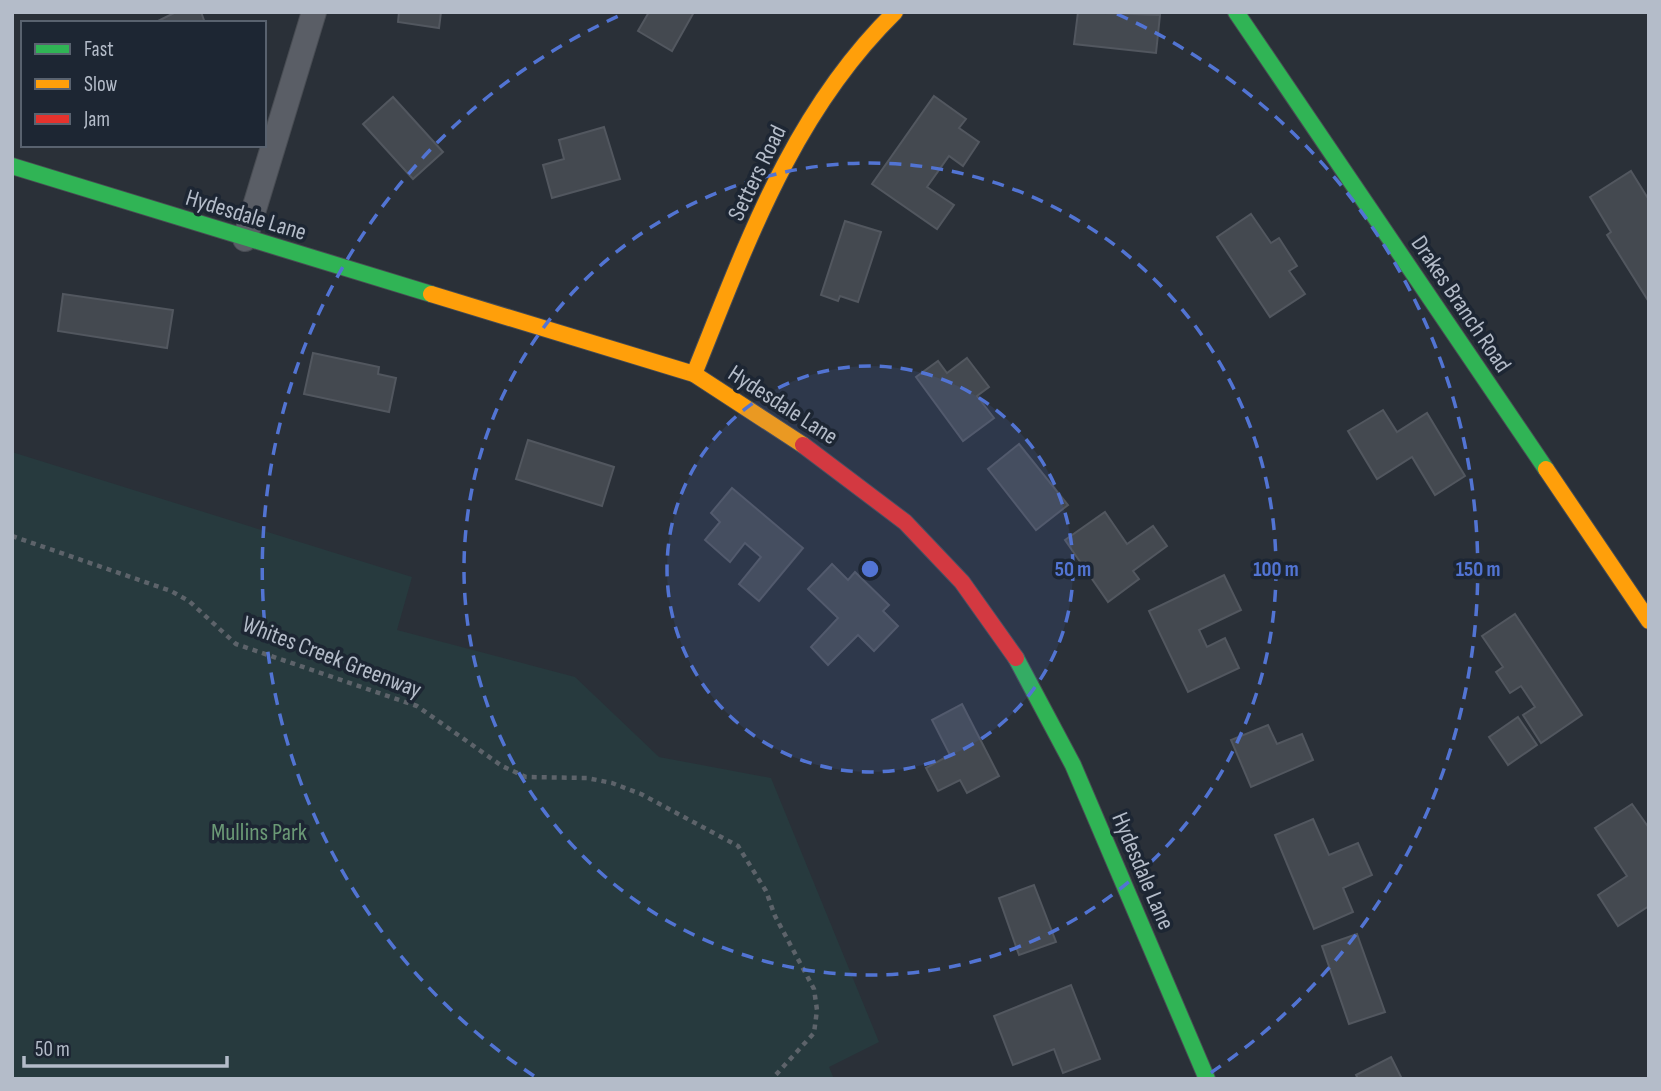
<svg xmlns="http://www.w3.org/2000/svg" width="1661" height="1091" viewBox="0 0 1661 1091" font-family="'Sofia Sans Condensed',sans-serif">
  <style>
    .green { fill: #273a3e }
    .building { fill: #444950; stroke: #52575f; stroke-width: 2 }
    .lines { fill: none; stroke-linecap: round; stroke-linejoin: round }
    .street-casing { stroke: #484c53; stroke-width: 26 }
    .fast-casing { stroke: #484c53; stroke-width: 18 }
    .slow-casing { stroke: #484c53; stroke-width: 18 }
    .jam-casing { stroke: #484c53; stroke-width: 18 }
    .path { stroke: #5d636a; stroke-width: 4.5; stroke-dasharray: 5 5; stroke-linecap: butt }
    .street { stroke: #5a5e66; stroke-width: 24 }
    .fast { stroke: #30b455; stroke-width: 16 }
    .slow { stroke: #ff9f0a; stroke-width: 16 }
    .jam { stroke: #e5322d; stroke-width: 16 }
    .ring { fill: none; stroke: #5274d3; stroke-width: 3.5; stroke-dasharray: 12 9 }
    .labels { text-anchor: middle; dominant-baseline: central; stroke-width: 7; stroke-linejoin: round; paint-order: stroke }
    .street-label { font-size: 24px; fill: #b4bcc9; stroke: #1d2633 }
    .park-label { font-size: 24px; fill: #6b9a76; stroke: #1d2633 }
    .centre { fill: #5274d3; stroke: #1d2633; stroke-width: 3.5 }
    .ring-label { font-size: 21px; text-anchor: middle; font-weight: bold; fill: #5274d3; stroke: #1d2633; stroke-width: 7; stroke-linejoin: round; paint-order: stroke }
  </style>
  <rect width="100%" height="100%" fill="#2a3038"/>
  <!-- green -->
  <polygon class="green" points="12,452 412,577 397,630 575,677 659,757 771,778 879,1042 829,1067 834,1079 12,1079"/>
  <!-- building -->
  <g class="building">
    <polygon points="176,12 201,12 205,23 154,23"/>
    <polygon points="399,12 441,12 439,28 398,22"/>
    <polygon points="649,12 694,12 672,51 638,31"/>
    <polygon points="1078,12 1160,15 1156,53 1074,44"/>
    <polygon points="934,96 966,119 959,128 979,142 963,166 949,156 927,187 954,205 937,229 872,184"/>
    <polygon points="393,97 443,152 413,179 363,124"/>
    <polygon points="604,127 620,179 552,198 543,165 564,159 559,140"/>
    <polygon points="1631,171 1649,200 1649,302 1607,235 1611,232 1590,197"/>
    <polygon points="1251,214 1271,243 1279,238 1297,266 1289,271 1305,294 1270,317 1217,237"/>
    <polygon points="845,221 881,232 858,302 840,296 838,301 821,295"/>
    <polygon points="63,294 173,310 167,348 58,331"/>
    <polygon points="313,353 379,367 378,374 396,378 389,412 304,394"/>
    <polygon points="967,358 989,387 977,396 994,418 963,441 916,377 938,361 947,373"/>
    <polygon points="1383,410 1397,432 1427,413 1465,476 1435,495 1412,457 1377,479 1348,431"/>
    <polygon points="528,440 614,467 602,506 516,479"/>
    <polygon points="1019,444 1068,505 1036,530 988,469"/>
    <polygon points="732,488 803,548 759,601 739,584 761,557 745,543 730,562 705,540 720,522 711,513"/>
    <polygon points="1105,512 1127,544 1153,526 1167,546 1133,571 1139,579 1108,602 1065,540"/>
    <polygon points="832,564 848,580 855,572 889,605 883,611 898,626 874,651 858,635 828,665 811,647 838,618 808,589"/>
    <polygon points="1224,575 1241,610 1199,630 1207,647 1225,638 1239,668 1188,692 1149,611"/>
    <polygon points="1515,614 1582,715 1541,743 1523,715 1535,707 1521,686 1510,693 1496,672 1503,667 1482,636"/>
    <polygon points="962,704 999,776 967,793 960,780 938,791 926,768 950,755 932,720"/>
    <polygon points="1518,717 1537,745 1508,765 1489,737"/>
    <polygon points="1268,725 1277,744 1302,734 1313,760 1251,787 1231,740"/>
    <polygon points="1632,804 1649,828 1649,906 1618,926 1598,895 1627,876 1595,828"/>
    <polygon points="1313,819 1329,855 1358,843 1372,875 1343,888 1353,912 1314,929 1275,835"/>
    <polygon points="1034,885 1056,942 1019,955 999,898"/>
    <polygon points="1357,934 1385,1012 1349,1024 1322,946"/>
    <polygon points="1071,985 1100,1059 1063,1073 1054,1049 1013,1065 994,1016"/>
    <polygon points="1391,1057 1402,1079 1358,1079 1356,1075"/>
  </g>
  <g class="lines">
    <defs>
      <polyline id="street" points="245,239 314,12"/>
      <g id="fast">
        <polyline points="1236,12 1546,469"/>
        <polyline points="12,166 431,294"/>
        <polyline points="1016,658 1073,765 1207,1079"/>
      </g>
      <g id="slow">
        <polyline points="431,294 694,374 803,445"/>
        <path d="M694,374C747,243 792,113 895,12"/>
        <polyline points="1546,469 1649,621"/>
      </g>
      <polyline id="jam" points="803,445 905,522 962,582 1016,658"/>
    </defs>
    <!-- street casing -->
    <use href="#street" class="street-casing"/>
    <!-- fast casing -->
    <use href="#fast" class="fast-casing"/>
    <!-- slow casing -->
    <use href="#slow" class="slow-casing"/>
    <!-- jam casing -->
    <use href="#jam" class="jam-casing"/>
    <!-- path -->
    <polyline class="path" points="12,536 171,591 189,601 236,644 417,706 502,766 526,777 587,778 612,783 641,794 738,846 766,891 775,916 814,989 817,1010 814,1033 772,1079"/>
    <!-- street -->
    <use href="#street" class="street"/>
    <!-- fast -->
    <use href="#fast" class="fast"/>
    <!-- slow -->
    <use href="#slow" class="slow"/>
    <!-- jam -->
    <use href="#jam" class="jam"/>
  </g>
  <!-- distance rings -->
  <circle cx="870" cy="569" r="203" fill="#5274d3" fill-opacity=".12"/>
  <g class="ring">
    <circle cx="870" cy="569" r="203"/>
    <circle cx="870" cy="569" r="406"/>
    <path d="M534 1076A608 608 0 0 1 623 14M1117 14A608 608 0 0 1 1206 1076"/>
  </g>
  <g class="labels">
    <!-- street labels -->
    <g class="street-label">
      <text transform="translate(757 173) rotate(-64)">Setters Road</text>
      <text transform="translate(246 215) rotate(17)">Hydesdale Lane</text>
      <text transform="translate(1461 304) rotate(56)">Drakes Branch Road</text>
      <text transform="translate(783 405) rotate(33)">Hydesdale Lane</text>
      <text transform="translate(332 657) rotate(21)">Whites Creek Greenway</text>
      <text transform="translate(1143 871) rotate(67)">Hydesdale Lane</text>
    </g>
    <!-- park labels -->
    <g class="park-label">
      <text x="259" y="832">Mullins Park</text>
    </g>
  </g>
  <circle cx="870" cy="569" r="10" class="centre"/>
  <g class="ring-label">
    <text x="1073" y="576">50 m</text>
    <text x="1276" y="576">100 m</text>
    <text x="1478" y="576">150 m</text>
  </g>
  <!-- border -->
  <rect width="1661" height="1091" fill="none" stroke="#b4bcc9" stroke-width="28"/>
  <!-- legend -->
  <rect x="21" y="21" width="245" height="126" fill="#1d2633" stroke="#59626f" stroke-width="2"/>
  <rect x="35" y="44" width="35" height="10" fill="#30b455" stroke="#59626f" stroke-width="2"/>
  <text x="84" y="56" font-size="21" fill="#b4bcc9">Fast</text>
  <rect x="35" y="79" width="35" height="10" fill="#ff9f0a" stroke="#59626f" stroke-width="2"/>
  <text x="84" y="91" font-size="21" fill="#b4bcc9">Slow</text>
  <rect x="35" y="114" width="35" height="10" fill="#e5322d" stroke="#59626f" stroke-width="2"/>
  <text x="84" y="126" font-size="21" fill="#b4bcc9">Jam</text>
  <!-- scale -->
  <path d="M24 1056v10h203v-10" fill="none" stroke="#b4bcc9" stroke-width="3.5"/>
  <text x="35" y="1056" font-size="21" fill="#b4bcc9" stroke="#1d2633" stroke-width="5" paint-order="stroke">50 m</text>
</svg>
